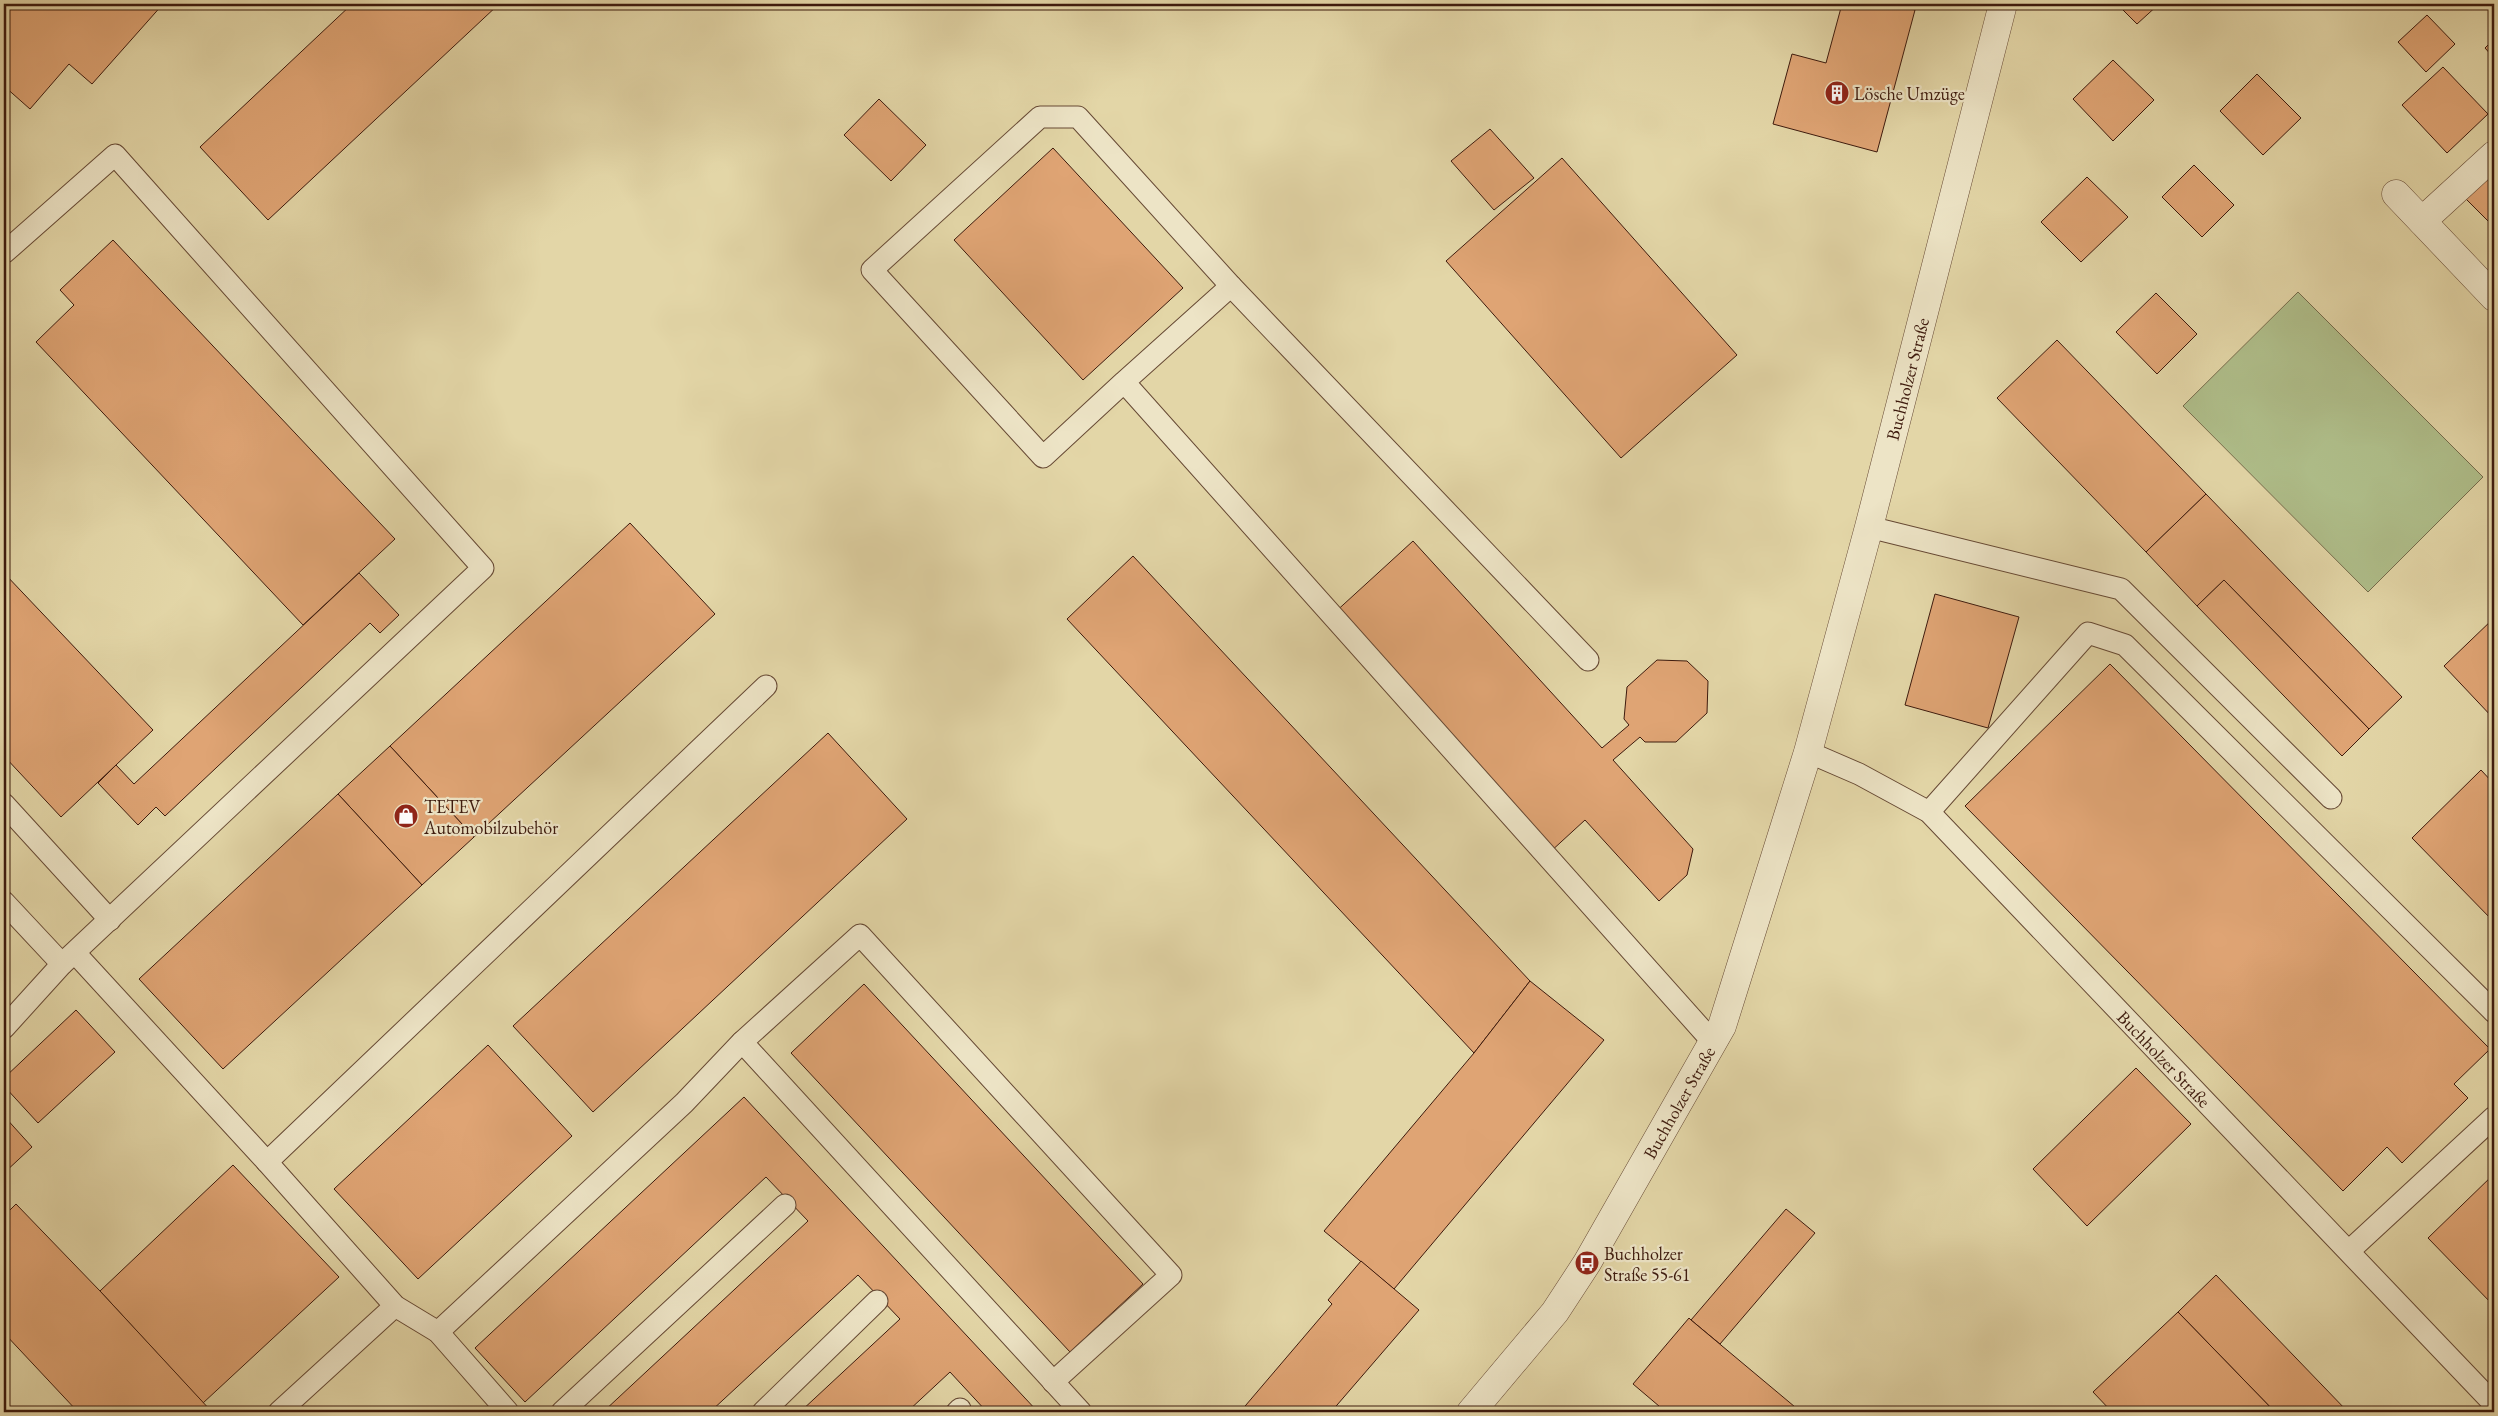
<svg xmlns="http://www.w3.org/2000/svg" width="2498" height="1416" viewBox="0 0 2498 1416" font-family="'EB Garamond',serif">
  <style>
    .pitch { fill: #afbe8a; stroke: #766c4c }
    .building { fill: #dfa474; stroke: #3d1a0d }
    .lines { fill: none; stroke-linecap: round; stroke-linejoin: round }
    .service-casing { stroke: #664934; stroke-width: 23 }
    .minor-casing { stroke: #664934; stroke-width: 29 }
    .tertiary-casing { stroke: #664934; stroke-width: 29 }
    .service { stroke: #ede4c6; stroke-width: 21 }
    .minor { stroke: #ede4c6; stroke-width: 28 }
    .tertiary { stroke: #ede4c6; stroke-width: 28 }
    .labels { text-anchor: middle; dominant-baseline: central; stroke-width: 4.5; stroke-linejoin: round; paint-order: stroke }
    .poi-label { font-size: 18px; fill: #3d1a0d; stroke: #ede4c6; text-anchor: start }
    .street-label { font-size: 18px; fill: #3d1a0d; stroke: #ede4c6 }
  </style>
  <rect width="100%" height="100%" fill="#e3d6a7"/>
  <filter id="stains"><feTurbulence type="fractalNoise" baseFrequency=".004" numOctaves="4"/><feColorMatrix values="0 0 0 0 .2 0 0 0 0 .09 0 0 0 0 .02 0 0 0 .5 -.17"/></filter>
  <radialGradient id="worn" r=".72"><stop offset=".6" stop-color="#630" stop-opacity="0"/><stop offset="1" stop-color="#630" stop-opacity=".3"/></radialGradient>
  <!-- pitch -->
  <polygon class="pitch" points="2298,292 2483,477 2368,592 2183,406"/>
  <!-- building -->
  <g class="building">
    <polygon points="4,4 163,4 92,84 69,64 30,109 4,86"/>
    <polygon points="352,4 499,4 268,220 200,147"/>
    <polygon points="1842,4 1893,4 1915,10 1877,152 1773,124 1792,54 1826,63"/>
    <polygon points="2117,4 2159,4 2137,24"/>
    <polygon points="2427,15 2455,44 2426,72 2398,42"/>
    <polygon points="2494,39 2494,58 2485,48"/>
    <polygon points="2113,60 2154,100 2113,141 2073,99"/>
    <polygon points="2443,67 2488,114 2447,153 2402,105"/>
    <polygon points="2257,74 2301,118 2263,155 2220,111"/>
    <polygon points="879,99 926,145 891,181 844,135"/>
    <polygon points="1490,129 1534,178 1494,210 1451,161"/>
    <polygon points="1053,148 1183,288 1083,380 954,240"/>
    <polygon points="1562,158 1737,355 1621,458 1446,261"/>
    <polygon points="2194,165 2234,205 2202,237 2162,197"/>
    <polygon points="2494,171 2494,227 2466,199"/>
    <polygon points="2087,177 2128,217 2081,262 2041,222"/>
    <polygon points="113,240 395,539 303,625 36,342 74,305 60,290"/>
    <polygon points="2156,293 2197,334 2157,374 2116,332"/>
    <polygon points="2057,340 2206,494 2146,552 1997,398"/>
    <polygon points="2206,494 2402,697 2369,729 2224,580 2197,606 2146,552"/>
    <polygon points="630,523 715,614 474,837 390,746"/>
    <polygon points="1413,541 1602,748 1629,725 1624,719 1627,687 1657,660 1687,661 1708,681 1707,713 1676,742 1645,742 1640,737 1613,760 1693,849 1687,875 1659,901 1585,820 1549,853 1332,615"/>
    <polygon points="1133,556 1530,981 1474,1053 1067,619"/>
    <polygon points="4,573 153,730 61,817 4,756"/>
    <polygon points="359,573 399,615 380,633 370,623 165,816 156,807 138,825 98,783 116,765 134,784"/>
    <polygon points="2224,580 2369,729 2342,756 2197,606"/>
    <polygon points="1935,594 2019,617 1988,728 1905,705"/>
    <polygon points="2494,618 2494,719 2444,666"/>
    <polygon points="2110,664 2490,1049 2454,1084 2468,1098 2402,1163 2387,1147 2343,1191 1965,806"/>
    <polygon points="828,733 907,819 593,1112 513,1026"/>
    <polygon points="390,746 474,837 422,885 338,794"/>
    <polygon points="2481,770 2494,784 2494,922 2412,838"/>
    <polygon points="338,794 422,885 223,1069 139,979"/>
    <polygon points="1530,981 1604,1040 1394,1289 1324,1231 1474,1053"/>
    <polygon points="864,984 1143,1284 1070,1352 791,1053"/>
    <polygon points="76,1010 115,1052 38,1123 4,1086 4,1078"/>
    <polygon points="488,1045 572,1136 418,1279 334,1189"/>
    <polygon points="2136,1068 2191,1124 2087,1226 2033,1169"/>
    <polygon points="744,1097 1038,1412 987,1412 950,1372 907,1412 800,1412 900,1319 858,1275 710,1412 603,1412 808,1221 766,1177 525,1402 475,1348"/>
    <polygon points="4,1116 32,1147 4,1173"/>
    <polygon points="233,1165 339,1277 203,1403 100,1291"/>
    <polygon points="2494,1174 2494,1306 2428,1238"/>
    <polygon points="16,1204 100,1291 212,1412 78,1412 4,1333 4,1216"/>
    <polygon points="1786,1209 1815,1233 1720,1344 1691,1320"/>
    <polygon points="1361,1261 1419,1310 1331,1412 1240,1412 1332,1304 1328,1300"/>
    <polygon points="2216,1275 2348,1412 2275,1412 2178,1312"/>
    <polygon points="2178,1312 2275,1412 2112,1412 2093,1392"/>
    <polygon points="1689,1318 1691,1320 1801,1412 1666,1412 1633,1384"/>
  </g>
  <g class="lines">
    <defs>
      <g id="service">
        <polyline points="4,253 115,155 483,568 62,964 4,1028"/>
        <polyline points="1231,286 1588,660"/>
        <polyline points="1124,382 1231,286 1078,117 1040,117 872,270 1043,457 1124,382 1712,1041"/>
        <polyline points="1869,527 2121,589 2331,798"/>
        <path id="s1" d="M1808,752L1859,774L1929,812L2494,1404"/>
        <polyline points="4,804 110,920"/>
        <polyline points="1929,812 2088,633 2125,645 2494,1012"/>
        <polyline points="4,902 62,964"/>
        <polyline points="75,953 267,1162 395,1306 438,1332 508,1412"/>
        <polyline points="742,1042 860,935 1171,1275 1053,1382"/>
        <polyline points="267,1162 766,686"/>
        <polyline points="2349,1251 2494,1117"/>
        <polyline points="438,1332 684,1103 742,1042 1081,1412"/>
        <polyline points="279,1412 395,1306"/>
        <polyline points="562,1412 785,1205"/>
        <polyline points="763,1412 877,1301"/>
        <polyline points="957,1412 960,1409"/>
      </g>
      <g id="minor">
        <polyline points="2396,194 2494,297"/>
        <polyline points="2422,221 2494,155"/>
      </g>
      <g id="tertiary">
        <path id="s2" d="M1471,1412L1555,1312L1587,1263L1722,1026L1808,752L1869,527L2003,4"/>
      </g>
    </defs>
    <!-- service casing -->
    <use href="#service" class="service-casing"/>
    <!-- minor casing -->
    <use href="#minor" class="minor-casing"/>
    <!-- tertiary casing -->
    <use href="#tertiary" class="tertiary-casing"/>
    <!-- service -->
    <use href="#service" class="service"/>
    <!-- minor -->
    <use href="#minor" class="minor"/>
    <!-- tertiary -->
    <use href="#tertiary" class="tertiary"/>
  </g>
  <!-- icons -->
  <defs>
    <symbol id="building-disc" viewBox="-11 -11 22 22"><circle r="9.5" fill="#8f2418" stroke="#ede4c6"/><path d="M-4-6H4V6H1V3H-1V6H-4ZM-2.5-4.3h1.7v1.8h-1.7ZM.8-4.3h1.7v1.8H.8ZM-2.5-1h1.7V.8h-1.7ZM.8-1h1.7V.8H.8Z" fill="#fff"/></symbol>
    <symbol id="shop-disc" viewBox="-11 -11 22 22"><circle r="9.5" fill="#8f2418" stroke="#ede4c6"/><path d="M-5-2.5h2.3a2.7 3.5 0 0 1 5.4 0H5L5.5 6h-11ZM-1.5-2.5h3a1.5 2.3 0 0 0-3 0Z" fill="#fff"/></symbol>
    <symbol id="bus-disc" viewBox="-11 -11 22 22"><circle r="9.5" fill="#8f2418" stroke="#ede4c6"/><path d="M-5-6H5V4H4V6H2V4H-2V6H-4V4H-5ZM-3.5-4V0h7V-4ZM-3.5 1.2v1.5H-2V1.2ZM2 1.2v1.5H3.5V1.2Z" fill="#fff"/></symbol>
  </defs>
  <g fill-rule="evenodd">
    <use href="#building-disc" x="1823" y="79" width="28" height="28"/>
    <use href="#shop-disc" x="392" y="802" width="28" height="28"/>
    <use href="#bus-disc" x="1573" y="1249" width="28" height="28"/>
  </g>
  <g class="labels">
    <!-- poi labels -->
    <g class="poi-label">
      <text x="1854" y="93">Lösche Umzüge</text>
      <text x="424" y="806">TETEV<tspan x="424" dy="21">Automobilzubehör</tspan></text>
      <text x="1604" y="1253">Buchholzer<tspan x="1604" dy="21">Straße 55-61</tspan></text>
    </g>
    <!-- street labels -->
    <g class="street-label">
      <text stroke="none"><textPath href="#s2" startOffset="1135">Buchholzer Straße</textPath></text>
      <text stroke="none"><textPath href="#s1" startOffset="476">Buchholzer Straße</textPath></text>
      <text stroke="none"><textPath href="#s2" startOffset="374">Buchholzer Straße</textPath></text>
    </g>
  </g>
  <!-- margin -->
  <rect width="2498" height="1416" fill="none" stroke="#e3d6a7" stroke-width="20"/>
  <rect x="5" y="5" width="2488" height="1406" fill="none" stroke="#3d1a0d" stroke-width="2.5"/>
  <rect x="10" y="10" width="2478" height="1396" fill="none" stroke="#3d1a0d"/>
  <rect width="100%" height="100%" filter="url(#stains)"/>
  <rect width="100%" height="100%" fill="url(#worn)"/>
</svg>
